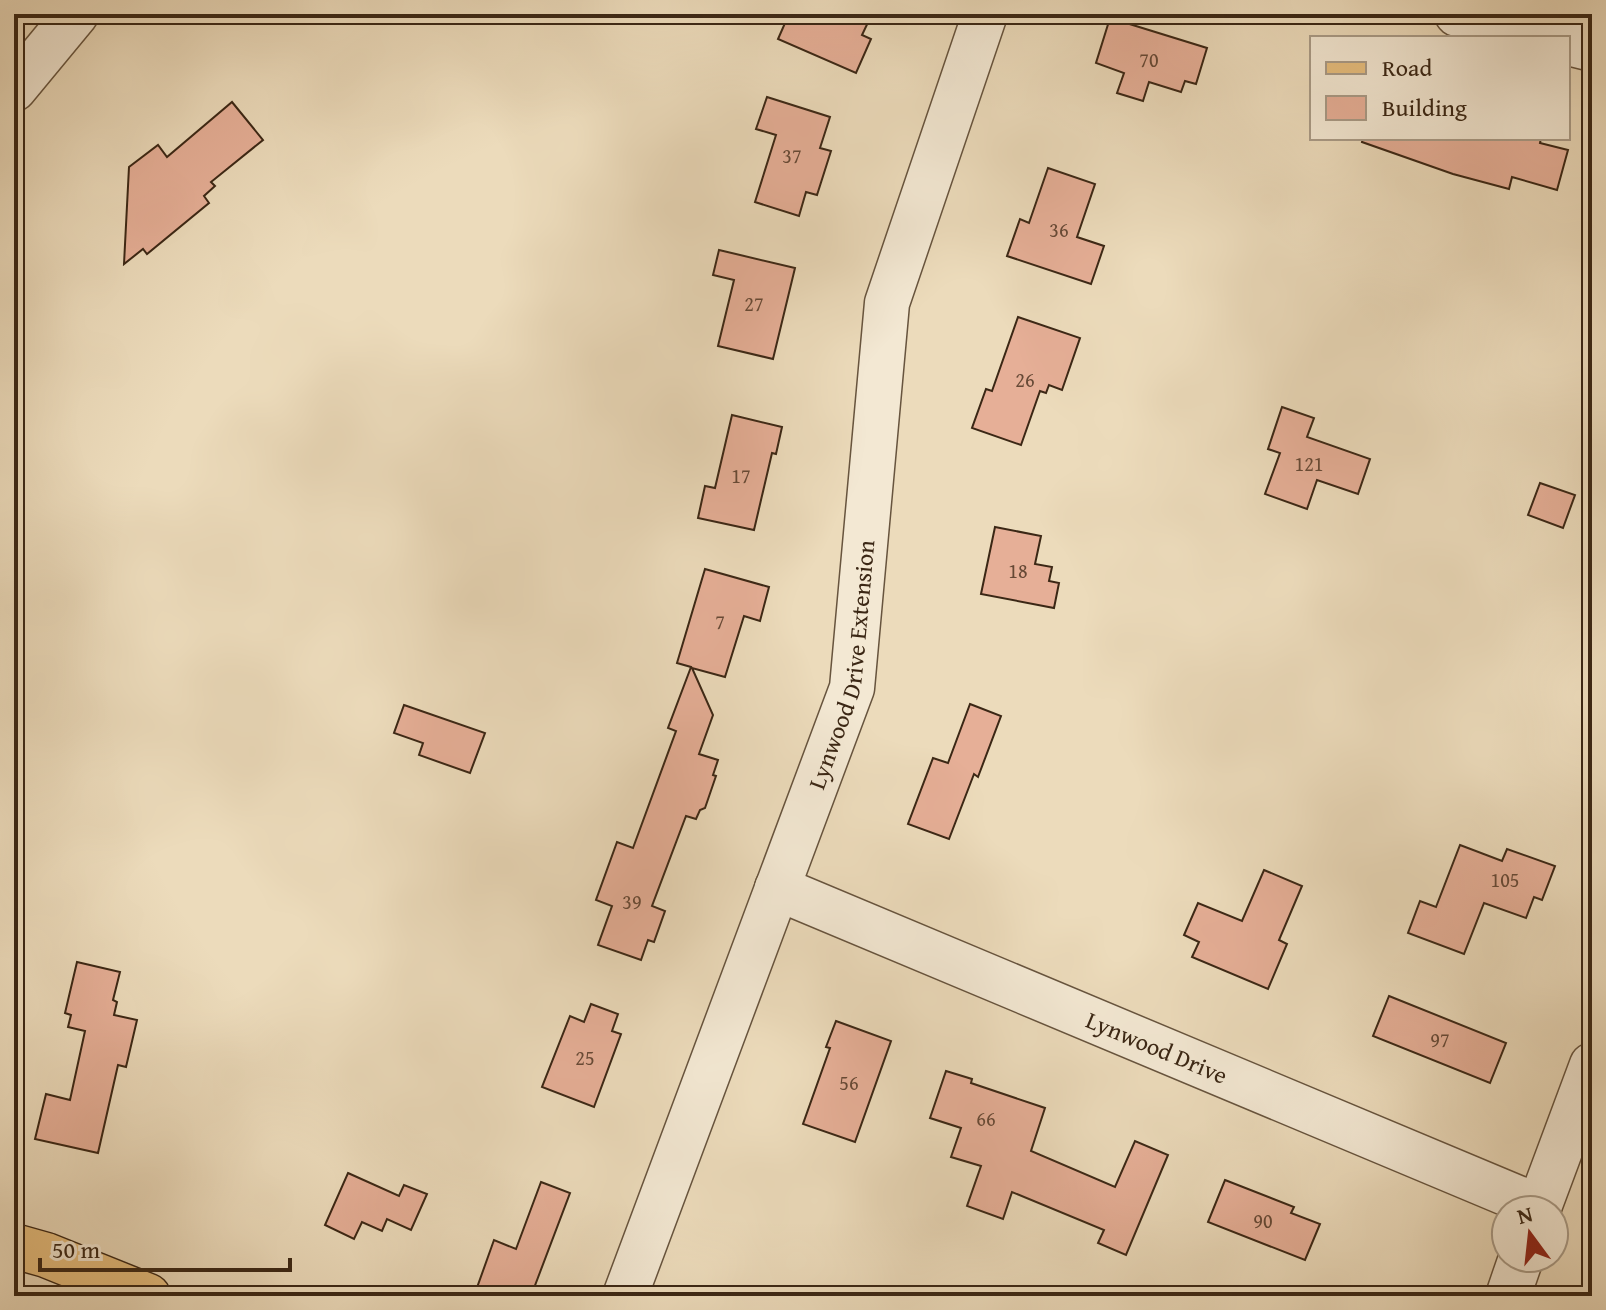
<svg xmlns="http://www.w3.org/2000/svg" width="1606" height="1310" viewBox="0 0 1606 1310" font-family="'Gentium Book Plus',serif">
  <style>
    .building { fill: #e6af97; stroke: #3b2715; stroke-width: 2 }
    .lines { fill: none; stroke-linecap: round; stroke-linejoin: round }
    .minor-casing { stroke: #67543e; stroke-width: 47 }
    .major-casing { stroke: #3b2715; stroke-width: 47 }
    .minor { stroke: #f3e8d3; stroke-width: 44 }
    .major { stroke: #e6be7e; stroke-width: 44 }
    .labels { text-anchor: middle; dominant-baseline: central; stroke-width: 6; stroke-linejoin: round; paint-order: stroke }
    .number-label { font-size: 20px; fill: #664936 }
    .street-label { font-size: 24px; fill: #3b2715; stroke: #f3e8d3 }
  </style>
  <rect width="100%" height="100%" fill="#ecdbbb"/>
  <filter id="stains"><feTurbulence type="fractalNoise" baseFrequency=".0025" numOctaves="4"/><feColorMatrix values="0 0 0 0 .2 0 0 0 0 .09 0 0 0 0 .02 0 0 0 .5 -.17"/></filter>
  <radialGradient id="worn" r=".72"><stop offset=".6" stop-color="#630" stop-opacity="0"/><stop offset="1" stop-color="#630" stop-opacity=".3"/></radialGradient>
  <!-- building -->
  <g class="building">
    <polygon points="789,14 872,14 862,35 871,39 856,73 778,39"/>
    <polygon points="1110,18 1207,48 1196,84 1185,81 1181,92 1149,82 1143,101 1117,93 1124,73 1096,63"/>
    <polygon points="767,97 830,117 820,148 831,151 817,195 806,192 799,216 755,202 776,135 756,129"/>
    <polygon points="232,102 263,140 211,182 215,186 204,196 209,203 147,254 143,249 124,264 129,167 158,145 167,157"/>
    <polygon points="1363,138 1541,138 1540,143 1568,150 1557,190 1512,177 1509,189 1453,174 1362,142"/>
    <polygon points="1048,168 1095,184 1077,237 1104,246 1091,284 1007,256 1020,219 1029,223"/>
    <polygon points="719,250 795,268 773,359 718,346 734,280 713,275"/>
    <polygon points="1018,317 1080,338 1062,390 1049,385 1046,393 1040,391 1021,445 972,428 986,389 992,391"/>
    <polygon points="1282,407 1314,418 1307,437 1370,459 1358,494 1317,480 1307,509 1265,494 1280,453 1268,449"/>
    <polygon points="732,415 782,427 776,454 772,453 754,530 698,518 705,486 715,488"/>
    <polygon points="1540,483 1575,495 1563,528 1528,515"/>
    <polygon points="995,527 1041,536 1035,564 1052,567 1049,581 1059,583 1054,608 981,594"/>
    <polygon points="705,569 769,587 760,621 744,616 725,677 692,668 713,715 699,754 718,760 713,775 716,776 705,808 700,810 696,819 686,816 652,906 665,911 654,942 648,940 641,960 598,945 612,906 596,900 617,842 633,848 676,731 668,728 691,667 677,663"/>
    <polygon points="970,704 1001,716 978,777 974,774 949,839 908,824 933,758 948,763"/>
    <polygon points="404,705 485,733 470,773 419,755 423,743 394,733"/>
    <polygon points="1460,845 1502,861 1507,849 1555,866 1542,900 1534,897 1526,918 1484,903 1464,954 1408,933 1420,901 1436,907"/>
    <polygon points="1264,870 1302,886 1279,940 1287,944 1268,989 1192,957 1199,942 1184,935 1198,903 1242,921"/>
    <polygon points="77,962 120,972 113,1000 117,1002 114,1015 137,1020 126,1067 118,1065 98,1153 35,1139 46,1094 70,1100 85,1031 68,1027 71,1015 65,1013"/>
    <polygon points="1389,996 1506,1043 1490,1083 1373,1036"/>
    <polygon points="591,1004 618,1014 612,1031 621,1034 594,1107 542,1087 570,1016 584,1022"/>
    <polygon points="836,1021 891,1041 855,1142 803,1124 830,1048 826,1047"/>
    <polygon points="946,1071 972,1079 971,1083 1045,1108 1031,1151 1115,1187 1135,1141 1168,1155 1126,1255 1098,1243 1104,1230 1012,1192 1003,1219 967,1206 981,1166 951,1157 961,1128 930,1118"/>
    <polygon points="348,1173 399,1196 404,1185 427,1194 411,1230 387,1219 382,1231 362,1222 354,1239 325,1225"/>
    <polygon points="1225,1180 1294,1207 1291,1213 1320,1224 1305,1260 1208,1222"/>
    <polygon points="541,1182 570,1193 531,1296 474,1296 494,1240 516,1249"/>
  </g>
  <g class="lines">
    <defs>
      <g id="minor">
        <polyline points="1457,14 1548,38"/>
        <polyline points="1568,43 1592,49"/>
        <polyline points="14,89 76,14"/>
        <path id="s1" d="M777,888L1539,1207"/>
        <polyline points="1538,1210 1592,1065"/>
        <path id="s2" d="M625,1296L852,688L887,303L985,14"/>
        <polyline points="1508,1296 1521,1258"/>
      </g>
      <polyline id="major" points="14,1246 46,1255 148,1296"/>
    </defs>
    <!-- minor casing -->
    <use href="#minor" class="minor-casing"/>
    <!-- major casing -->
    <use href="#major" class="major-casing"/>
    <!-- minor -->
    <use href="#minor" class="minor"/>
    <!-- major -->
    <use href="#major" class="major"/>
  </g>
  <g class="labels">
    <!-- number labels -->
    <g class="number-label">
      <text x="1149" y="59">70</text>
      <text x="792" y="155">37</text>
      <text x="1059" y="229">36</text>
      <text x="754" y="303">27</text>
      <text x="1025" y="379">26</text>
      <text x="1309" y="463">121</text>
      <text x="741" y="475">17</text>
      <text x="1018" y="570">18</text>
      <text x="720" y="621">7</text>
      <text x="1505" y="879">105</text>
      <text x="632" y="901">39</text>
      <text x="1440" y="1039">97</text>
      <text x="585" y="1057">25</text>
      <text x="849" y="1082">56</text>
      <text x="986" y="1118">66</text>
      <text x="1263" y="1220">90</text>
    </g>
    <!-- street labels -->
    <g class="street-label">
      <text stroke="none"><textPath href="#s2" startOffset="670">Lynwood Drive Extension</textPath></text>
      <text stroke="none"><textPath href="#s1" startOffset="412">Lynwood Drive</textPath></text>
    </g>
  </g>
  <!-- margin -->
  <rect width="1606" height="1310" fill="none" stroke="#ecdbbb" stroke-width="48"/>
  <rect x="16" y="16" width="1574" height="1278" fill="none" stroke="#3b2715" stroke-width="4"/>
  <rect x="24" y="24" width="1558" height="1262" fill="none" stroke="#3b2715" stroke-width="2"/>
  <!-- legend -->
  <rect x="1310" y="36" width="260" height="104" fill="#f3e8d3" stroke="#a99b87" stroke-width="2"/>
  <rect x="1326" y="62" width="40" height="12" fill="#e6be7e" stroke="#a99b87" stroke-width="2"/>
  <text x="1382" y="76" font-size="24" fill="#3b2715">Road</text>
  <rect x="1326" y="96" width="40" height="24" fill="#e6af97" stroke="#a99b87" stroke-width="2"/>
  <text x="1382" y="116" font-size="24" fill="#3b2715">Building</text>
  <!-- north arrow -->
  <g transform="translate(1530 1234) rotate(345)"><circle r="38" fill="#f3e8d3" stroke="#a99b87" stroke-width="2"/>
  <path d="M0-6L14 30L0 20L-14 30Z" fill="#8f2418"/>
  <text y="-12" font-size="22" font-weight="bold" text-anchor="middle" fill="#3b2715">N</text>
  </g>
  <!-- scale -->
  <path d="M40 1258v12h250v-12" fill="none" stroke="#3b2715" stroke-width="4"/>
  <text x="52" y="1258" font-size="24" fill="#3b2715" stroke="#f3e8d3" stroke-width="6" paint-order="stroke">50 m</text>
  <rect width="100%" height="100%" filter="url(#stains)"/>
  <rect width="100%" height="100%" fill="url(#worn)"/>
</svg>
